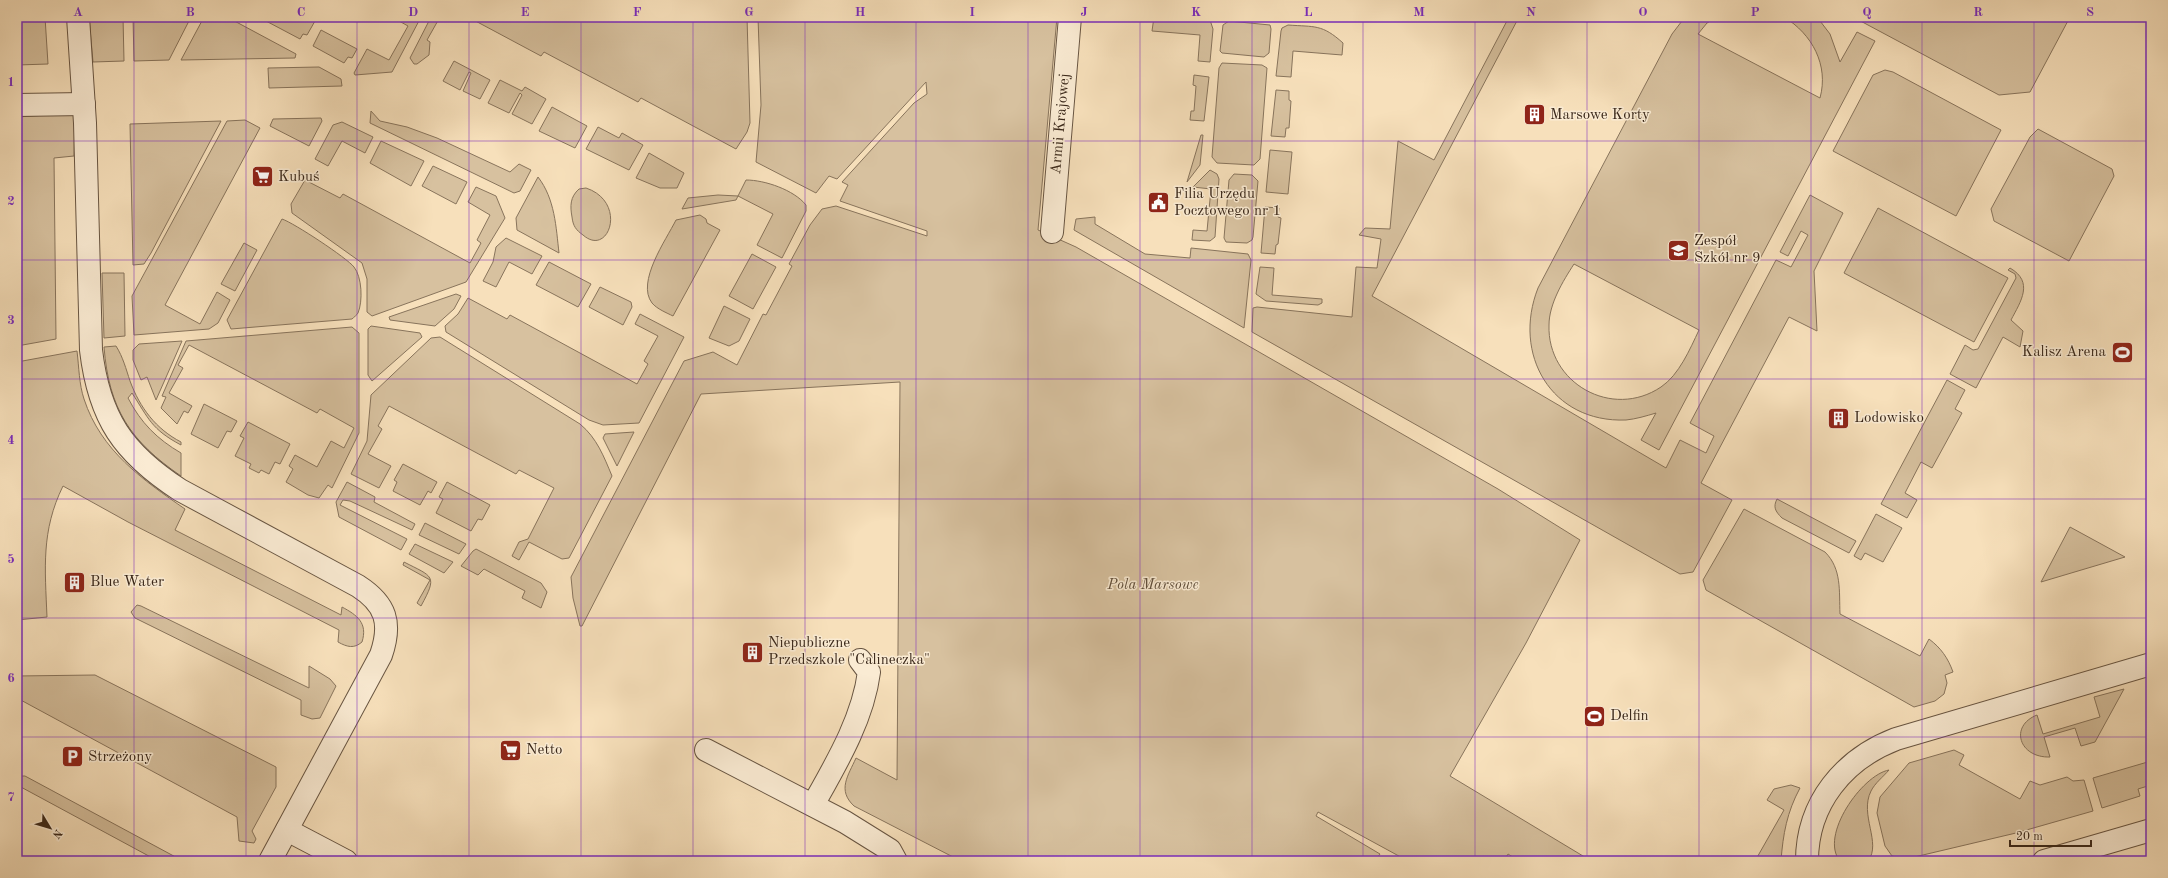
<svg xmlns="http://www.w3.org/2000/svg" width="2168" height="878" viewBox="0 0 2168 878" font-family="'Old Standard TT',serif">
  <style>
    .green { fill: #d7c19f; stroke: #88745c; fill-rule: evenodd }
    .lines { fill: none; stroke-linecap: round; stroke-linejoin: round }
    .minor-casing { stroke: #685542; stroke-width: 24 }
    .tertiary-casing { stroke: #685542; stroke-width: 24 }
    .minor { stroke: #faebd3; stroke-width: 22 }
    .tertiary { stroke: #faebd3; stroke-width: 22 }
    .grid { fill: none; stroke: #7b2cbf; stroke-width: 1; stroke-opacity: 0.55 }
    .labels { text-anchor: middle; dominant-baseline: central; stroke-width: 3; stroke-linejoin: round; paint-order: stroke }
    .poi-label { font-size: 15px; fill: #392719; stroke: #faebd3; text-anchor: start }
    .street-label { font-size: 15px; fill: #392719; stroke: #faebd3 }
    .park-label { font-size: 15px; font-style: italic; fill: #604e3a; stroke: #faebd3 }
    .neatline { fill: none; stroke: #7b2cbf; stroke-width: 1.5 }
    .grid-label { font-size: 13px; text-anchor: middle; font-weight: bold; fill: #7b2cbf }
  </style>
  <rect width="100%" height="100%" fill="#f7e0bb"/>
  <filter id="stains"><feTurbulence type="fractalNoise" baseFrequency=".005" numOctaves="4"/><feColorMatrix values="0 0 0 0 .2 0 0 0 0 .09 0 0 0 0 .02 0 0 0 .5 -.17"/></filter>
  <radialGradient id="worn" r=".72"><stop offset=".6" stop-color="#630" stop-opacity="0"/><stop offset="1" stop-color="#630" stop-opacity=".3"/></radialGradient>
  <!-- green -->
  <g class="green">
    <polygon points="17,17 45,17 48,64 17,65"/>
    <polygon points="89,17 123,17 124,61 93,62"/>
    <polygon points="133,17 191,17 169,60 134,61"/>
    <polygon points="204,17 227,17 296,54 295,58 181,60"/>
    <polygon points="269,17 307,17 315,21 307,35 303,34 300,39 266,21"/>
    <polygon points="392,17 421,17 392,72 355,75 354,73 367,49 389,60 408,26"/>
    <polygon points="431,17 440,17 427,40 430,42 429,55 417,64 414,64 410,58"/>
    <polygon points="468,17 747,17 750,123 747,132 736,149 641,98 638,102 544,52 541,56"/>
    <path d="M758,17H1057L1038,230L1076,247L1498,489L1580,540L1526,643L1450,776L1588,859V861H1519L1508,854L1504,861H1408L1318,812L1316,816L1380,854L1375,861H951L953,857L854,806C837,790 848,776 856,758L897,780L900,382L701,394L582,626H580L573,598L571,577L684,361L713,352L737,365L763,314L766,315L792,266L789,264L810,225L822,209L836,206L927,236V231L840,201L848,185L842,182L914,103L927,94L926,82L837,179L829,176L816,193L756,162L761,105Z"/>
    <polygon points="1154,17 1200,17 1210,20 1213,29 1210,62 1198,61 1200,35 1152,31"/>
    <polygon points="1509,17 1519,17 1372,296 1666,468 1680,440 1706,453 1714,436 1690,423 1776,260 1791,267 1808,235 1801,231 1788,256 1780,252 1810,195 1843,213 1814,271 1817,331 1789,317 1701,483 1732,500 1693,572 1680,574 1252,332 1253,308 1257,307 1352,317 1356,267 1377,268 1381,239 1359,235 1365,228 1390,229 1398,141 1434,160"/>
    <path d="M1685,17H1717L1707,23L1698,34L1820,98C1829,65 1812,34 1784,17H1817L1830,34L1840,62L1857,32L1875,41L1659,450L1641,440L1656,413C1646,416 1636,419 1626,420C1551,423 1512,354 1538,288L1672,34ZM1574,264L1699,330C1690,349 1679,375 1661,387C1612,420 1547,383 1549,325C1549,304 1563,281 1574,264Z"/>
    <polygon points="1853,17 2070,17 2030,92 1999,95"/>
    <polygon points="1229,21 1270,25 1271,29 1269,53 1264,57 1222,53 1220,51 1223,25"/>
    <path d="M1288,25C1315,27 1322,24 1343,43L1342,55L1293,51L1291,77L1276,76L1281,31L1282,28Z"/>
    <polygon points="321,30 357,49 352,58 348,57 344,63 313,46"/>
    <polygon points="454,61 490,80 480,99 463,91 471,73 469,72 460,90 443,81"/>
    <polygon points="1222,63 1262,65 1267,68 1260,159 1254,165 1217,163 1212,157 1219,68"/>
    <polygon points="319,67 341,79 342,86 269,88 268,68"/>
    <polygon points="1885,70 1893,72 2001,130 1956,216 1833,151 1873,75"/>
    <polygon points="1194,75 1209,77 1204,121 1190,120 1191,111 1194,111 1196,86 1193,85"/>
    <polygon points="500,80 522,91 525,87 546,99 532,124 512,114 522,95 520,93 509,113 488,103"/>
    <polygon points="1276,90 1289,91 1289,100 1291,101 1289,128 1286,128 1285,137 1271,136"/>
    <polygon points="552,107 587,126 575,148 539,131"/>
    <polygon points="371,111 380,121 407,127 437,138 510,172 519,164 531,170 520,191 514,193 370,123"/>
    <polygon points="75,113 74,156 54,158 56,339 17,346 17,117"/>
    <polygon points="321,118 322,121 309,146 270,126 273,119"/>
    <polygon points="245,120 260,128 165,305 200,324 217,292 230,300 218,323 209,329 134,335 132,296 227,121"/>
    <polygon points="221,121 151,253 144,264 133,265 130,124"/>
    <polygon points="342,122 373,137 365,153 342,141 328,166 315,159 333,125"/>
    <polygon points="598,127 619,138 622,133 643,145 629,170 586,149"/>
    <polygon points="2038,129 2112,169 2114,176 2069,261 1994,221 1991,209 2030,137"/>
    <polygon points="1201,135 1203,135 1200,165 1187,182"/>
    <polygon points="381,141 424,161 411,186 370,163"/>
    <polygon points="1270,150 1292,152 1288,194 1266,192"/>
    <polygon points="649,153 684,173 677,188 660,188 636,178"/>
    <polygon points="433,166 467,182 456,204 422,186"/>
    <polygon points="1210,170 1217,174 1219,179 1215,237 1210,241 1192,240 1193,230 1207,231 1211,189 1193,187"/>
    <polygon points="1234,174 1252,175 1258,181 1253,237 1252,240 1247,243 1226,242 1224,238 1229,180"/>
    <path d="M538,177C555,199 556,227 559,253L517,230L516,218Z"/>
    <polygon points="305,180 340,198 343,194 470,263 481,243 477,240 490,215 468,202 476,187 496,196 505,218 466,282 372,316 367,312 367,279 362,263 292,213 291,204"/>
    <path d="M746,180C765,180 794,190 806,205V211L782,258L757,245L773,214L738,196L736,200L682,209L688,198L718,195L738,196Z"/>
    <path d="M586,188C628,202 609,258 583,235C576,230 573,226 572,217C570,206 570,197 579,189Z"/>
    <polygon points="1265,207 1279,208 1278,217 1281,218 1278,244 1276,245 1275,254 1261,253"/>
    <polygon points="1878,208 2008,278 1974,342 1844,273"/>
    <path d="M700,215L706,219L707,223L720,230L673,316C667,313 657,309 652,303C636,282 666,240 676,220Z"/>
    <polygon points="1095,217 1095,224 1145,254 1190,258 1191,248 1248,254 1251,260 1244,328 1074,230 1076,219"/>
    <path d="M282,219C294,223 347,258 354,267C362,277 363,301 358,313C357,315 354,317 352,319L231,329L227,320Z"/>
    <polygon points="506,238 542,256 532,274 509,262 496,287 483,281 493,262 496,247"/>
    <polygon points="244,243 257,250 235,291 221,284"/>
    <polygon points="752,254 776,267 753,309 729,296"/>
    <polygon points="549,262 591,284 578,307 536,285"/>
    <polygon points="1260,267 1274,268 1272,295 1322,299 1322,303 1318,305 1266,301 1256,294"/>
    <path d="M2010,268C2034,282 2021,301 2011,320L2023,331L2020,347L2003,337L1976,388L1950,374L1965,345L1973,350L1978,349L2016,278L2015,274L2008,270Z"/>
    <polygon points="102,273 124,273 125,336 104,338"/>
    <polygon points="600,287 631,302 632,307 623,325 589,307"/>
    <polygon points="456,294 461,296 454,309 435,326 390,320 389,317"/>
    <polygon points="468,298 507,319 510,315 637,384 648,364 644,361 658,336 635,324 640,314 684,337 639,423 603,425 589,420 446,332 445,326 458,314"/>
    <polygon points="724,306 750,319 739,341 729,346 709,338"/>
    <polygon points="371,326 420,333 422,337 372,381 368,375 368,329"/>
    <polygon points="352,327 359,333 359,433 332,488 328,485 319,498 308,495 286,482 293,469 289,466 295,455 317,467 331,441 344,448 354,428 320,409 317,413 189,345 178,365 183,368 169,393 192,406 188,413 184,411 177,424 161,408 166,397 162,396 186,341"/>
    <path d="M440,337L580,424C597,438 604,457 612,476L569,558L562,559L529,542L519,560L512,556L519,542L528,539L554,488L519,470L516,474L389,406L378,426L382,429L368,454L391,466L379,488L351,474L367,441L371,395L431,338Z"/>
    <polygon points="182,341 156,400 147,377 141,380 133,360 133,350 139,344"/>
    <path d="M116,346C123,357 126,369 130,381C140,408 156,429 181,442V445C151,429 149,419 132,393L128,398C141,423 157,439 181,453V476C130,441 109,409 104,347Z"/>
    <path d="M77,351C79,367 79,384 84,399C101,451 143,480 185,509L175,530L341,615L342,607C357,615 368,623 362,642C354,649 347,647 338,642L339,630L128,522L63,486C41,531 45,568 47,617L17,620V362Z"/>
    <polygon points="1947,380 1965,390 1955,409 1962,413 1932,468 1921,462 1905,493 1917,500 1907,518 1881,504"/>
    <polygon points="204,404 237,421 231,432 227,431 218,448 191,434"/>
    <polygon points="248,422 290,444 280,464 275,462 269,474 261,470 259,473 249,468 251,464 235,456 244,438 240,436"/>
    <polygon points="634,432 617,466 603,438 605,434"/>
    <polygon points="403,464 437,482 431,493 428,491 420,505 393,491 397,482 394,480"/>
    <polygon points="347,482 375,497 374,502 415,524 412,530 350,501 343,500 340,505 407,539 401,550 339,517 336,502"/>
    <polygon points="447,482 490,505 482,520 478,519 471,531 436,513 443,499 439,497"/>
    <path d="M1777,499L1856,541L1849,553L1782,518C1775,511 1773,507 1777,499Z"/>
    <path d="M1744,509L1825,552C1842,569 1839,591 1840,614L1920,656L1929,639C1941,648 1948,658 1953,672L1945,675L1947,683L1944,694L1935,701L1914,707L1706,590L1703,580Z"/>
    <polygon points="1876,514 1902,528 1883,562 1865,553 1861,560 1854,556"/>
    <polygon points="425,523 466,544 459,554 419,535"/>
    <polygon points="2070,527 2125,557 2041,582"/>
    <polygon points="415,544 453,562 444,573 409,554"/>
    <polygon points="476,549 541,583 547,592 541,608 522,598 525,591 484,569 478,575 461,566 473,551"/>
    <path d="M404,562C433,577 438,575 421,606L417,603L430,580L403,565Z"/>
    <polygon points="137,605 141,606 309,688 309,666 330,679 336,686 320,718 312,719 301,715 301,700 135,618 131,612"/>
    <polygon points="95,675 276,767 276,787 252,831 256,839 254,843 239,841 237,817 17,698 17,676"/>
    <path d="M2124,689L2095,742L2081,746L2075,728L2044,737L2050,757C2019,758 2009,726 2037,715L2043,734L2100,717L2094,697Z"/>
    <polygon points="1954,750 1964,755 1959,765 2020,799 2030,781 2040,785 2067,777 2073,781 2084,780 2093,811 2016,833 1906,859 1892,856 1885,846 1877,813 1880,797 1909,763"/>
    <polygon points="2151,761 2151,785 2138,789 2140,796 2102,808 2093,778"/>
    <path d="M1889,770C1883,777 1875,783 1871,791C1859,815 1882,843 1868,861H1840C1819,836 1862,775 1889,770Z"/>
    <polygon points="19,776 25,776 183,861 158,861 19,786 17,784"/>
    <path d="M1791,785L1800,788C1787,812 1783,834 1781,861H1755L1784,810L1767,800L1774,789Z"/>
  </g>
  <g class="lines">
    <defs>
      <g id="minor">
        <path d="M78,17L85,123L91,350C99,418 123,453 180,490L358,586C386,604 392,623 381,655L270,861"/>
        <polyline points="17,105 84,104"/>
        <polyline points="1052,232 1070,17"/>
        <polyline points="706,750 845,822 890,850 896,861"/>
        <path d="M813,805C836,764 863,719 869,672L860,660"/>
        <polyline points="287,830 346,861"/>
        <path d="M1807,861C1807,803 1844,759 1896,739L2151,664"/>
      </g>
      <polyline id="tertiary" points="2044,861 2151,830"/>
    </defs>
    <!-- minor casing -->
    <use href="#minor" class="minor-casing"/>
    <!-- tertiary casing -->
    <use href="#tertiary" class="tertiary-casing"/>
    <!-- minor -->
    <use href="#minor" class="minor"/>
    <!-- tertiary -->
    <use href="#tertiary" class="tertiary"/>
  </g>
  <!-- grid -->
  <path class="grid" d="M134,17V861M246,17V861M357,17V861M469,17V861M581,17V861M693,17V861M805,17V861M916,17V861M1028,17V861M1140,17V861M1252,17V861M1363,17V861M1475,17V861M1587,17V861M1699,17V861M1811,17V861M1922,17V861M2034,17V861M17,141H2151M17,260H2151M17,379H2151M17,499H2151M17,618H2151M17,737H2151"/>
  <!-- icons -->
  <defs>
    <symbol id="building-square" viewBox="-11 -11 22 22"><rect x="-9" y="-9" width="18" height="18" rx="4" fill="#8f2418" stroke="#faebd3"/><path d="M-4-6H4V6H1V3H-1V6H-4ZM-2.5-4.3h1.7v1.8h-1.7ZM.8-4.3h1.7v1.8H.8ZM-2.5-1h1.7V.8h-1.7ZM.8-1h1.7V.8H.8Z" fill="#fff"/></symbol>
    <symbol id="supermarket-square" viewBox="-11 -11 22 22"><rect x="-9" y="-9" width="18" height="18" rx="4" fill="#8f2418" stroke="#faebd3"/><path d="M-6-5.5h2.5l.6 2H6L4.5 2H-2.5L-4.4-4H-6ZM-1.5 3.2a1.3 1.3 0 1 0 .1 0ZM3 3.2a1.3 1.3 0 1 0 .1 0Z" fill="#fff"/></symbol>
    <symbol id="civic-square" viewBox="-11 -11 22 22"><rect x="-9" y="-9" width="18" height="18" rx="4" fill="#8f2418" stroke="#faebd3"/><path d="M-.6-6.5H3V-4.5H.6V-3L4-1V1h2V6H-6V1h2V-1L-.6-3ZM-1.2 2.5V6h2.4V2.5Z" fill="#fff"/></symbol>
    <symbol id="school-square" viewBox="-11 -11 22 22"><rect x="-9" y="-9" width="18" height="18" rx="4" fill="#8f2418" stroke="#faebd3"/><path d="M0-5L7-2L0 1L-7-2ZM-4 1L0 2.5L4 1V4Q0 6-4 4Z" fill="#fff"/></symbol>
    <symbol id="stadium-square" viewBox="-11 -11 22 22"><rect x="-9" y="-9" width="18" height="18" rx="4" fill="#8f2418" stroke="#faebd3"/><path d="M0-5a6.5 5 0 1 0 0 10a6.5 5 0 1 0 0-10ZM-3.5-1.8h7v3.6h-7Z" fill="#fff"/></symbol>
    <symbol id="parking-square" viewBox="-11 -11 22 22"><rect x="-9" y="-9" width="18" height="18" rx="4" fill="#8f2418" stroke="#faebd3"/><path d="M-3.5-5.5H1a3.5 3.5 0 0 1 0 7H-1V5.5H-3.5ZM-1-3.4V-.6H.8a1.4 1.4 0 0 0 0-2.8Z" fill="#fff"/></symbol>
  </defs>
  <g fill-rule="evenodd">
    <use href="#building-square" x="1522" y="102" width="25" height="25"/>
    <use href="#supermarket-square" x="250" y="164" width="25" height="25"/>
    <use href="#civic-square" x="1146" y="190" width="25" height="25"/>
    <use href="#school-square" x="1666" y="238" width="25" height="25"/>
    <use href="#stadium-square" x="2110" y="340" width="25" height="25"/>
    <use href="#building-square" x="1826" y="406" width="25" height="25"/>
    <use href="#building-square" x="62" y="570" width="25" height="25"/>
    <use href="#building-square" x="740" y="640" width="25" height="25"/>
    <use href="#stadium-square" x="1582" y="704" width="25" height="25"/>
    <use href="#supermarket-square" x="498" y="738" width="25" height="25"/>
    <use href="#parking-square" x="60" y="744" width="25" height="25"/>
  </g>
  <g class="labels">
    <!-- poi labels -->
    <g class="poi-label">
      <text x="1550" y="115">Marsowe Korty</text>
      <text x="278" y="177">Kubuś</text>
      <text x="1174" y="194">Filia Urzędu<tspan x="1174" dy="17">Pocztowego nr 1</tspan></text>
      <text x="1694" y="241">Zespół<tspan x="1694" dy="17">Szkół nr 9</tspan></text>
      <text x="2106" y="352" text-anchor="end">Kalisz Arena</text>
      <text x="1854" y="418">Lodowisko</text>
      <text x="90" y="582">Blue Water</text>
      <text x="768" y="643">Niepubliczne<tspan x="768" dy="17">Przedszkole "Calineczka"</tspan></text>
      <text x="1610" y="716">Delfin</text>
      <text x="526" y="750">Netto</text>
      <text x="88" y="757">Strzeżony</text>
    </g>
    <!-- street labels -->
    <g class="street-label">
      <text transform="translate(1061 124) rotate(-85)">Armii Krajowej</text>
    </g>
    <!-- park labels -->
    <g class="park-label">
      <text x="1153" y="585">Pola Marsowe</text>
    </g>
  </g>
  <!-- margin -->
  <rect width="2168" height="878" fill="none" stroke="#f7e0bb" stroke-width="44"/>
  <!-- north arrow -->
  <g transform="translate(50 828) rotate(128)" stroke="#faebd3" stroke-width="3" paint-order="stroke">
  <path d="M0-3L7 15L0 10L-7 15Z" fill="#392719"/>
  <text y="-6" font-size="11" font-weight="bold" text-anchor="middle" fill="#392719">N</text>
  </g>
  <!-- scale -->
  <path d="M2010 840v6h81v-6" fill="none" stroke="#392719" stroke-width="2"/>
  <text x="2016" y="840" font-size="12" fill="#392719" stroke="#faebd3" stroke-width="3" paint-order="stroke">20 m</text>
  <rect x="22" y="22" width="2124" height="834" class="neatline"/>
  <g class="grid-label">
    <text x="78" y="16">A</text>
    <text x="190" y="16">B</text>
    <text x="301" y="16">C</text>
    <text x="413" y="16">D</text>
    <text x="525" y="16">E</text>
    <text x="637" y="16">F</text>
    <text x="749" y="16">G</text>
    <text x="860" y="16">H</text>
    <text x="972" y="16">I</text>
    <text x="1084" y="16">J</text>
    <text x="1196" y="16">K</text>
    <text x="1308" y="16">L</text>
    <text x="1419" y="16">M</text>
    <text x="1531" y="16">N</text>
    <text x="1643" y="16">O</text>
    <text x="1755" y="16">P</text>
    <text x="1867" y="16">Q</text>
    <text x="1978" y="16">R</text>
    <text x="2090" y="16">S</text>
    <text x="11" y="86">1</text>
    <text x="11" y="205">2</text>
    <text x="11" y="324">3</text>
    <text x="11" y="444">4</text>
    <text x="11" y="563">5</text>
    <text x="11" y="682">6</text>
    <text x="11" y="801">7</text>
  </g>
  <rect width="100%" height="100%" filter="url(#stains)"/>
  <rect width="100%" height="100%" fill="url(#worn)"/>
</svg>
